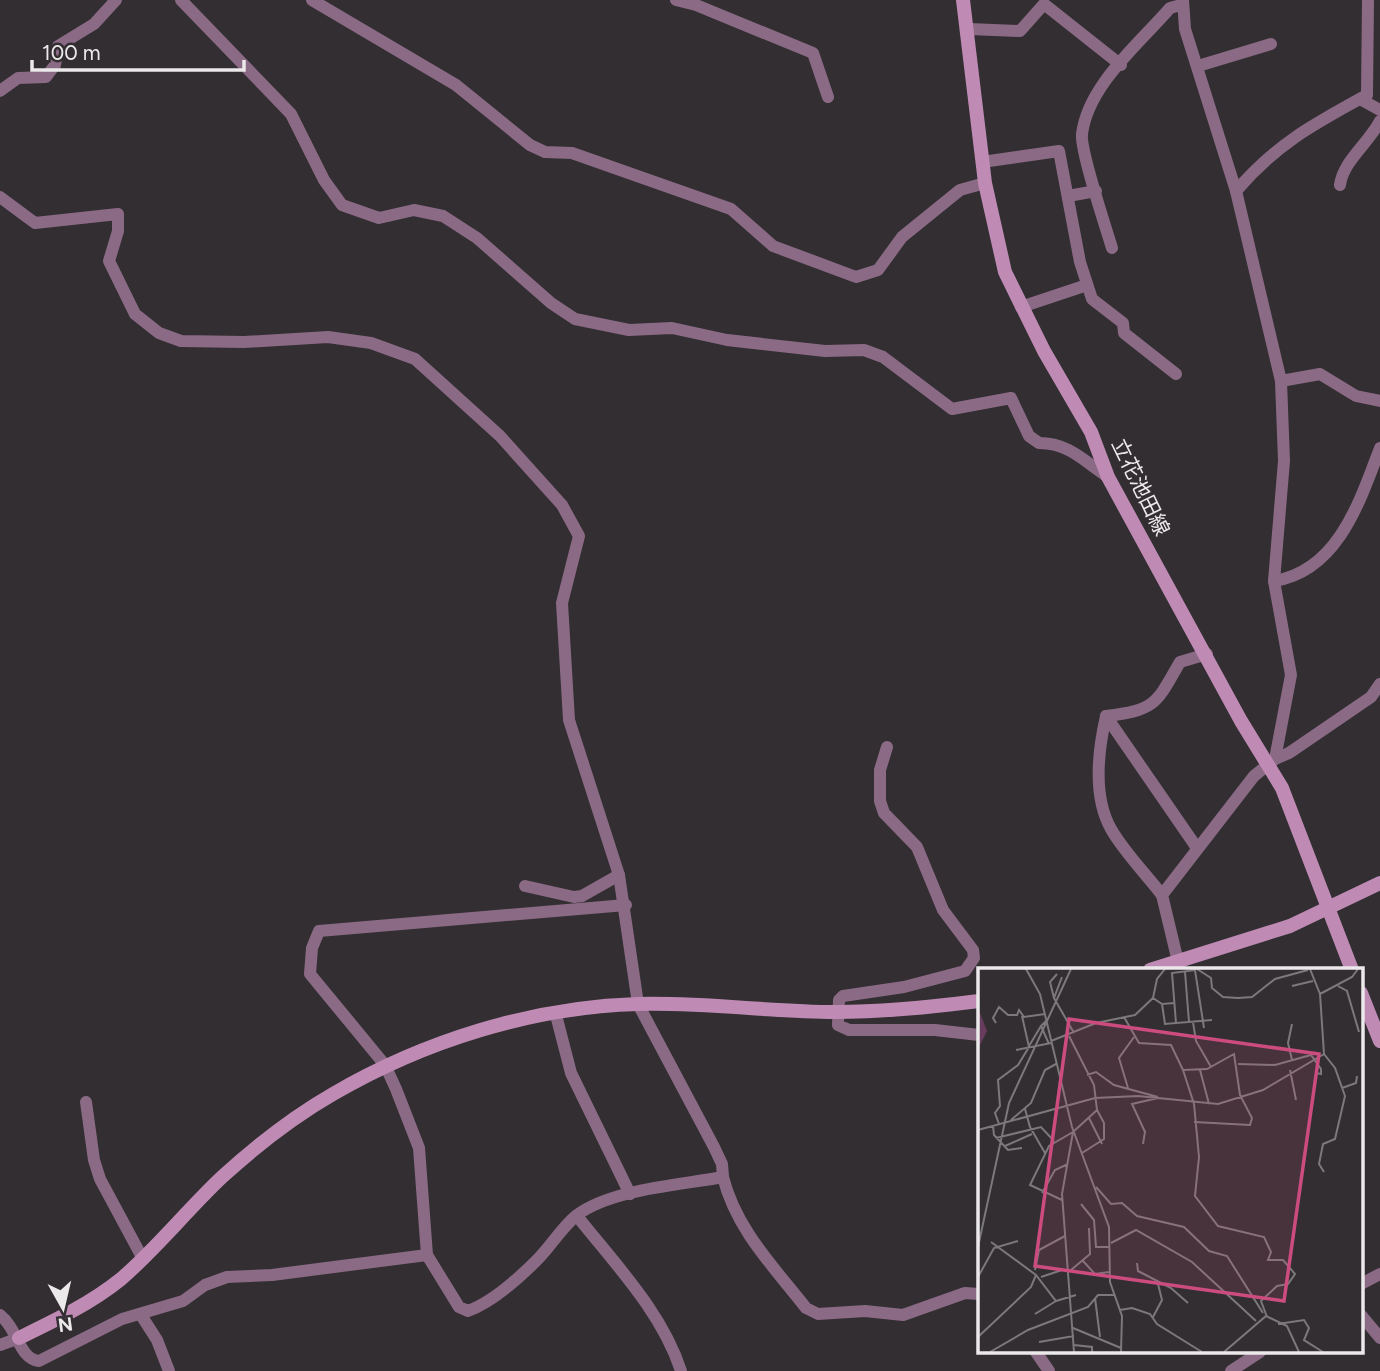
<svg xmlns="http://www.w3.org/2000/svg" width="1380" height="1371" viewBox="0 0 1380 1371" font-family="Figtree,'Noto Sans JP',sans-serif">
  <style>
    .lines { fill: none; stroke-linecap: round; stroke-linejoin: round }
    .street { stroke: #8b6a85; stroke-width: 12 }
    .secondary { stroke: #bf8bb5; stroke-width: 14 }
    .labels { text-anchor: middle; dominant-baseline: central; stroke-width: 7; stroke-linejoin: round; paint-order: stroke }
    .street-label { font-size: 21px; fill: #ece9eb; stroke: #322e31 }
    .inset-road { fill: none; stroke: #7c797b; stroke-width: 2 }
    .view { fill: #cc4c7f; fill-opacity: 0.15; stroke: #cc4c7f; stroke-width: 3.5 }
    .inset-edge { fill: none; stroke: #ece9eb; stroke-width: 3.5 }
  </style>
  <rect width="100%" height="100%" fill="#322e31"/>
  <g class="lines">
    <!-- street -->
    <g class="street">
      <path d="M181,0L291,114L324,180L342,205L379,218L414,210L443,216L477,238L551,303L575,319L629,330L672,328L727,340L825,351L864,350L883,357L952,409L1011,398L1029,436L1039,443C1069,443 1084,461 1108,477"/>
      <polyline points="312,0 456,85 530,145 545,152 572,153 731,209 773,246 856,277 878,270 902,237 960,190 985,183"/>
      <polyline points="676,0 696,5 813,53 828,97"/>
      <polyline points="969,29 1020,31 1044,4 1121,65"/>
      <polyline points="1198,66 1271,44"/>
      <polyline points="0,91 18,78 46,77 55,65 58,46 94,24 116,0"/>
      <polyline points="1360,99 1380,110"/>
      <polyline points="982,162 1059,151 1080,262 1092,299 1123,323 1124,333 1176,374"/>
      <path d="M1340,185C1343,161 1369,143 1380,121"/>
      <path d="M1236,191C1276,144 1314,124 1367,95L1368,0"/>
      <polyline points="1068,196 1096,191"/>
      <polyline points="0,197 35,223 118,214 118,231 109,261 135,314 159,333 181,341 244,342 328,337 371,343 415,359 500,436 562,505 579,536 562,603 569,720 619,875 638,1004 714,1147 722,1164 723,1177"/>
      <path d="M1112,248C1106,228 1080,150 1082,134C1088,85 1139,44 1170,8L1181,5"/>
      <polyline points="1021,307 1087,285"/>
      <polyline points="1281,381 1320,374 1356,396 1380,401"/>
      <path d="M1274,581C1338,571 1360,501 1380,448"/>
      <polyline points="1106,716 1197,848"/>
      <polyline points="887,747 880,770 880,801 884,813 917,847 943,910 973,950 974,958 965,971 904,987 843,996 839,1000 838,1025 849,1030 935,1030 979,1035"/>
      <polyline points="1275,759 1289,753 1371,697 1380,684"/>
      <polyline points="525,886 574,897 582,896 619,875"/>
      <path d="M1162,895C1146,874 1124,852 1111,829C1093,797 1098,751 1106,716C1156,710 1156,704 1180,662L1207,654"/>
      <path d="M626,905L319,931L312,948L310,974L385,1065L396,1089L419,1148L427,1255L459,1307L468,1311C492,1302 519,1278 537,1260C551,1246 562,1227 577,1215C612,1189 681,1185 723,1177C736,1229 773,1266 806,1308L818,1314L865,1311L903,1315L965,1293L979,1294"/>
      <polyline points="1180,970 1162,895 1254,776 1275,759 1291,675 1274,581 1284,461 1281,381 1236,191 1185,29 1183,0"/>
      <polyline points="556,1015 571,1073 630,1194"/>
      <polyline points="86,1102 94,1160 100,1179 143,1259"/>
      <path d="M577,1216C615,1264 662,1312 681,1371"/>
      <polyline points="1361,1284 1380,1274"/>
      <path d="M0,1315C18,1329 19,1359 39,1361L122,1319L183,1301L205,1285L227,1277L272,1275L427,1255"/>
      <polyline points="141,1315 157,1340 169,1371"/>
      <polyline points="1361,1315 1380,1338"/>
      <polyline points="0,1345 19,1338"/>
      <polyline points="1036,1352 1049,1371"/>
      <polyline points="1231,1371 1260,1352"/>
    </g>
    <!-- secondary -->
    <g class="secondary">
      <polyline points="963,0 985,183 1005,272 1044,351 1091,432 1108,477 1241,721 1282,788 1352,970"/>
      <polyline points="1150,970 1290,926 1380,883"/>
      <polyline points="1361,993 1380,1041"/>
      <path d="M19,1338C54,1321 90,1304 121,1279C157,1248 187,1210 222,1177C256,1146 293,1117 333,1094C424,1041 532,1007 638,1004C704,1002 770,1012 835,1012C883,1012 932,1007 979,1001"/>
    </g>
  </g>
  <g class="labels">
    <!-- street labels -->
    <g class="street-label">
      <text transform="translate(1141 487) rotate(64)">立花池田線</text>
    </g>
  </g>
  <!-- overview -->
  <g transform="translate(978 968)">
    <rect width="385" height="385" fill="#322e31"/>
    <path d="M0,40L9,63L0,81Z" fill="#673c5f"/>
    <path class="inset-road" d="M48,1L62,26L94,159L131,259L132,314L144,348L143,384M219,1L233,10L234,20L245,29L260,30L274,29L297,11L330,2M207,4L211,54M79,6L72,14L76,30L96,65M314,18L335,13M360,18L369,23L381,64M342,26L374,9L380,1M76,30L84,9M175,30L184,36L196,35M184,36L187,56L234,52M146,49L161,75L193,77L205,102L229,101L256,86L262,127L274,150L272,157L216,154M68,53L63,58L71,76M215,54L218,73L233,99M18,55L15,50L21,39L30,47H39L41,42L46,49L67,46M198,55L194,5L217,2L226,60M91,68L116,117L119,142L95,164L84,226L96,384M73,73L118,55L157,47L175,30L179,11L187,1M51,78L63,58M38,82L73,75M314,92L310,75L314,56M260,96L297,97L333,87L343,101V106L338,105M205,102L216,136L221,189L217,228L240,258L286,269L293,284L290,292H305L317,306L310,316L299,318L283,333L289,349M222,102L231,136M312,102L318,132M109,107L118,104L136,117L180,129M150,120L141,90L156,69M364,120L378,115L379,108M47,141L52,159L67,185M111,150L124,176M33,152L53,135L67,102L78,96M21,156L17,145L22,138L20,112L40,97L51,79L44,48M15,158L16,167L30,182L44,180M0,162L117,130L160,128L240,136L285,122L346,86L342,26L332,1M18,170L63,159L76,173M165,176L167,164L154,136L180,130M27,178L54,166M104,185L126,171V155L119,142M346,204L341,196L345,176L357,171L367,128L357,100L346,86M118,219L133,236L144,235L159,248L206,259L231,283L249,288L285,345M64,225L77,202L90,196M84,232L52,217L71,178L95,164M103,236L116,252L118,279H132M133,275L158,262L214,294L278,353M0,279L31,135L93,1M105,293L117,306L131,304M159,295L160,303L193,320L210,335M57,302L61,282L87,268M93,302L112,286L111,260M58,307L78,333L98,327M0,309L16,280L40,273M63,309L84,302M117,330L122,369M142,342L154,340L172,346L179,356L224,384M57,346L78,333M175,349L184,332L180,316M300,356L326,352L331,360L326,372L345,384M95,360L143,380M0,369L53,319L58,307L13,274M61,374L96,368M96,377L114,379V384M12,384L50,362L110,339L120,327H136M246,384L288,348L309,358L321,384"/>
    <path class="view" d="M91,51L341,86L306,333L57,298Z"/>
    <rect width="385" height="385" class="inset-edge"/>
  </g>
  <!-- north arrow -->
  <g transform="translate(63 1308) rotate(172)" stroke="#322e31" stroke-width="5" paint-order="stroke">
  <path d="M0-5L12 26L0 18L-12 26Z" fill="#ece9eb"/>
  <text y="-10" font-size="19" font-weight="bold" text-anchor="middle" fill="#ece9eb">N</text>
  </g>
  <!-- scale -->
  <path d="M32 60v10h212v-10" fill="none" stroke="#ece9eb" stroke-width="3.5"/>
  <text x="42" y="60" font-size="21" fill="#ece9eb" stroke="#322e31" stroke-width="5" paint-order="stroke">100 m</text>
</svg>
